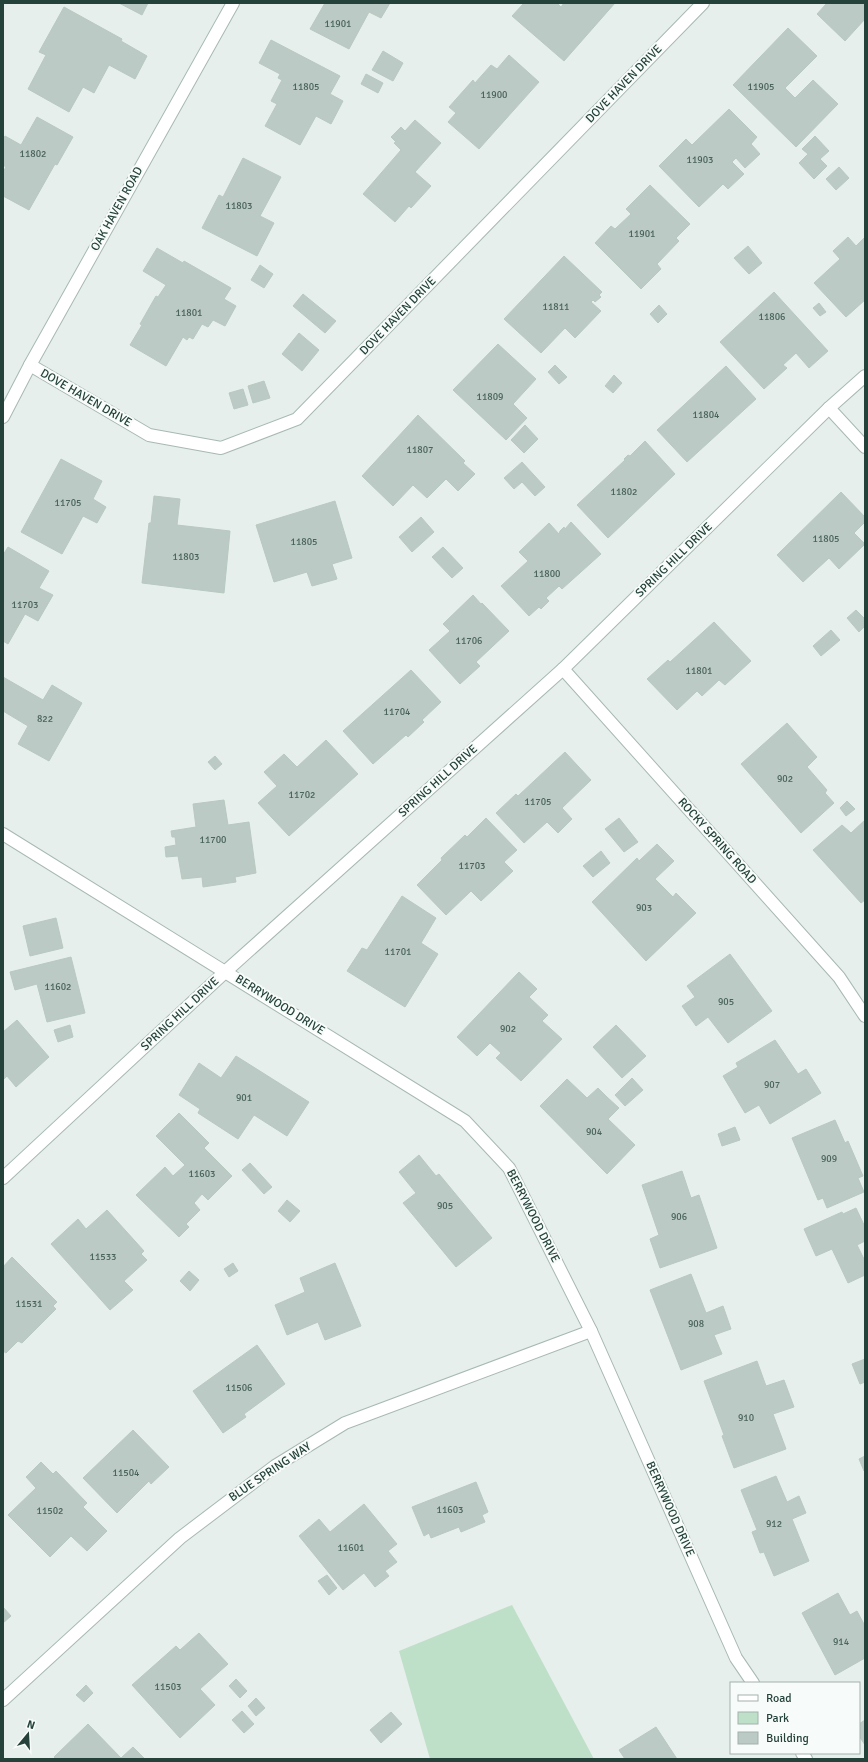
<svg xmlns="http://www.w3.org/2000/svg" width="868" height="1762" viewBox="0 0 868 1762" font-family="Signika,sans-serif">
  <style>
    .green { fill: #bfe0c8 }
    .building { fill: #bbcac4; stroke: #b8c9c2 }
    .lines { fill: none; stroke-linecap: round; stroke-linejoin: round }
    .minor-casing { stroke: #a8b8b2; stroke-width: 14 }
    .minor { stroke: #fff; stroke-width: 12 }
    .labels { text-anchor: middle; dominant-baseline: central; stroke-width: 4; stroke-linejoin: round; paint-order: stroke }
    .number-label { font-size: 10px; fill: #4a645c }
    .street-label { font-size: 12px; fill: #24423a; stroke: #f7fbf9 }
  </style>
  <rect width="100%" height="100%" fill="#e6efeb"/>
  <!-- green -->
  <polygon class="green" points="512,1605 594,1759 430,1759 399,1651"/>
  <!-- building -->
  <g class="building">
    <polygon points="119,3 148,3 142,15"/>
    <polygon points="325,3 390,3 381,18 369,12 349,49 310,29"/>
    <polygon points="524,3 557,3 561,7 564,3 615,3 564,61 512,16"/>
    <polygon points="827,3 865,3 865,19 845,41 817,14"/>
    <polygon points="64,7 122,39 121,41 147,56 135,79 109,65 94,93 83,87 69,112 28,89 46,55 39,52"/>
    <polygon points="788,28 817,56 785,88 795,98 813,80 838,104 796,147 733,85"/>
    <polygon points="271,40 340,76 330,94 343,101 331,124 316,116 300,145 265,126 277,104 271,101 282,80 278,78 280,74 259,63"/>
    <polygon points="383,51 403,63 393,81 372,70"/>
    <polygon points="509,55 539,82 479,149 448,122 456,113 449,107 473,80 475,83 491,65 497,69"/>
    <polygon points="366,74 383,83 378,93 361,84"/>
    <polygon points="729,109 757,137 751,144 760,154 745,168 736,158 732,162 744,174 728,189 723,184 699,207 659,166 686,139 692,145"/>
    <polygon points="37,117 73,137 57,165 55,164 29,210 3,196 3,172 6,167 3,165 3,139 5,136 21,145"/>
    <polygon points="415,120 441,143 415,172 431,186 411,208 409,206 395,222 363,194 401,150 394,143 396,142 391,137 401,127 405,131"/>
    <polygon points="815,136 829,151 820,159 827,166 814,179 799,163 808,154 802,149"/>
    <polygon points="243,158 281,177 260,216 274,223 257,256 202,228 219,195 223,197"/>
    <polygon points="839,167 849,178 836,190 826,179"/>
    <polygon points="650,185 690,224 676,238 679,241 657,264 661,269 641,289 595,243 611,226 615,229 631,214 626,209"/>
    <polygon points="848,237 856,246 865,237 865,300 846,317 814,283 840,259 833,251"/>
    <polygon points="748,246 762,263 749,274 734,258"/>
    <polygon points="157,248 183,263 184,261 231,288 224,299 236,306 225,326 213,320 208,327 202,324 193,339 189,337 187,340 183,337 166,366 130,345 142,325 140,324 156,296 158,297 166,285 143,271"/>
    <polygon points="564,256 602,292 599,295 601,297 595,302 593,300 591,302 601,311 575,338 565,328 541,353 504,319"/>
    <polygon points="260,265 273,274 264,288 251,280"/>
    <polygon points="774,292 828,351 809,368 796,353 783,365 787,368 764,389 720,342"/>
    <polygon points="303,294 336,321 325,333 293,306"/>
    <polygon points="819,303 826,312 820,316 813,308"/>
    <polygon points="659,305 667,314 658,323 650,314"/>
    <polygon points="299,333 319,350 302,371 282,354"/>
    <polygon points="498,344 536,379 513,404 527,418 506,440 453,390"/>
    <polygon points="555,365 567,377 559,384 548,372"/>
    <polygon points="726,366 756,399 687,462 657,430"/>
    <polygon points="614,375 622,383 613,393 605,386"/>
    <polygon points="264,381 270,398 253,403 248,386"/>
    <polygon points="243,389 248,405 234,409 229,393"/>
    <polygon points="418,415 465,461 463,463 475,474 458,491 446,479 427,498 413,485 393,506 362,476"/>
    <polygon points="525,425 538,439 524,453 511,440"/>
    <polygon points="645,441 675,474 608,538 577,505 625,460 624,459 628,455 630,456"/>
    <polygon points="61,459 102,481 93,499 106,507 97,523 83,516 62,554 21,532"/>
    <polygon points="522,462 545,487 535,496 522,482 514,489 504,478"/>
    <polygon points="841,492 865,517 865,522 854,533 865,544 839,569 829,558 803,582 777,555"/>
    <polygon points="154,496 180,499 177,525 230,531 224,593 142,583 149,523 151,523"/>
    <polygon points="335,501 352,558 332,564 337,579 312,586 307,572 274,582 256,525"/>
    <polygon points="421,517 434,532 412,552 399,537"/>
    <polygon points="571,522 601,554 562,589 559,586 546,598 549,601 541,609 539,607 529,616 501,586 528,561 519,552 549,523 559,534 560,531 564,527 565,529"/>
    <polygon points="8,547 49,571 39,588 53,595 38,621 25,614 8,644 3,641 3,555"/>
    <polygon points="443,547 463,568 452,578 432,557"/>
    <polygon points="473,595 481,604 482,603 509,631 476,662 480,666 460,684 429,650 450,631 443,624"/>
    <polygon points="856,610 865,619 865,626 859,632 847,618"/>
    <polygon points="714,622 751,661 725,685 719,680 702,696 697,691 677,710 647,679 668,660 670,662"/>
    <polygon points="831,630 840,640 821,656 813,646"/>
    <polygon points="411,670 441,702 422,720 424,722 408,737 406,735 373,764 343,731"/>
    <polygon points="3,677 43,700 52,685 82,703 49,761 18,744 28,726 3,711"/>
    <polygon points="787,723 817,757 807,767 827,790 825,793 834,803 801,833 741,764"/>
    <polygon points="326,740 358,774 289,836 258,803 277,786 264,772 284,754 297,767"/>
    <polygon points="565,752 591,780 562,808 572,819 558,833 547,822 524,843 496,813 516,794 518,796"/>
    <polygon points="215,756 222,764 215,770 208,762"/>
    <polygon points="224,800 228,825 249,822 256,873 235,877 236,882 203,887 202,877 182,879 178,856 166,857 165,847 176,845 175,837 172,837 171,831 196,827 193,804"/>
    <polygon points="847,801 855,809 846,816 840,808"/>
    <polygon points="486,818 517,850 504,862 513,871 481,901 471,891 446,915 417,885 442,860 441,858 465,835 467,837"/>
    <polygon points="619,818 638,842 624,852 605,829"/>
    <polygon points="865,820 865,900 861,903 813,850 842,825 851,833"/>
    <polygon points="657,844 674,861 655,879 673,897 676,893 696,913 646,961 592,902 637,858 639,861"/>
    <polygon points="601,851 610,863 593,877 583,866"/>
    <polygon points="402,896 436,918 421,943 438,954 405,1007 347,971 362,948 367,950"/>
    <polygon points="56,918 63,948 30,956 23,926"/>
    <polygon points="730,954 772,1011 728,1043 708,1017 696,1026 682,1006 695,997 687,986"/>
    <polygon points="71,957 85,1013 47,1022 37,984 15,990 10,972"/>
    <polygon points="519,972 537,989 529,997 548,1015 542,1021 562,1039 521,1081 496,1058 501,1053 490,1043 477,1056 457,1037"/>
    <polygon points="17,1020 49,1057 16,1087 7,1076 3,1080 3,1032"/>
    <polygon points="70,1025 73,1037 58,1042 54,1030"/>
    <polygon points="616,1025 646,1056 622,1078 593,1047"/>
    <polygon points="775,1040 798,1074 806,1069 821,1093 770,1124 759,1105 745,1113 723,1076 738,1067 736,1063"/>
    <polygon points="236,1056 309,1102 287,1136 254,1115 238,1139 198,1113 200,1109 179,1095 199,1063 221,1078"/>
    <polygon points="632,1078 643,1090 625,1106 615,1095"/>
    <polygon points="567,1079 587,1098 598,1088 607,1097 619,1108 608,1119 635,1145 607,1174 540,1106"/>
    <polygon points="179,1113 209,1143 204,1148 232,1176 208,1200 202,1194 194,1203 200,1210 186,1224 189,1227 179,1237 136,1195 165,1167 173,1176 185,1165 156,1136"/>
    <polygon points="835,1120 845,1143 848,1141 863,1176 858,1178 864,1192 827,1208 823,1198 818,1200 792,1138"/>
    <polygon points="735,1127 740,1140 722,1146 718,1134"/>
    <polygon points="419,1155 436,1176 439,1174 492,1238 456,1267 403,1203 416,1193 399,1172"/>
    <polygon points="250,1163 272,1187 264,1194 242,1170"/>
    <polygon points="682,1171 691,1198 699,1195 717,1248 660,1268 650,1239 659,1235 642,1185"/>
    <polygon points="287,1200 300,1211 290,1222 278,1211"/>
    <polygon points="856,1208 865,1227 865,1241 857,1245 865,1261 865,1275 848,1283 832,1249 816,1256 804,1229 842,1212 843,1214"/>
    <polygon points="107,1210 144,1251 141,1254 147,1260 124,1281 133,1290 110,1310 51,1244 78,1219 86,1229"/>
    <polygon points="12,1257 57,1302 53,1306 56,1309 22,1343 18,1341 6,1353 3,1351 3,1267"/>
    <polygon points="233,1263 238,1271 229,1277 224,1269"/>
    <polygon points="335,1263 361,1326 325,1340 318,1322 287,1335 275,1305 305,1292 300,1278"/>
    <polygon points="189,1271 199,1280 190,1291 180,1281"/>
    <polygon points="691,1274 706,1313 723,1306 731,1329 714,1335 722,1354 681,1370 650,1290"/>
    <polygon points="257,1345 285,1384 244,1414 246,1417 223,1433 193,1391"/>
    <polygon points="865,1359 865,1382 860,1384 852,1364"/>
    <polygon points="757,1361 766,1386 784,1380 794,1407 773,1414 786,1449 734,1468 722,1436 724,1435 704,1381"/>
    <polygon points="133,1430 169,1467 151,1484 149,1481 117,1513 83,1478"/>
    <polygon points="865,1456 865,1471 864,1471 859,1459"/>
    <polygon points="41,1462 53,1474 56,1471 87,1503 83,1507 107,1531 87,1551 71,1536 50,1557 8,1515 36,1488 26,1477"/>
    <polygon points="776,1476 787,1502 799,1496 806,1513 792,1519 809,1561 774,1576 764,1552 760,1553 752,1532 757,1530 741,1490"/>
    <polygon points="476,1482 488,1512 482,1515 485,1522 461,1532 459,1527 431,1538 429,1533 424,1536 412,1507"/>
    <polygon points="364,1504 397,1544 388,1551 397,1562 385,1571 389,1576 375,1587 364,1573 343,1590 299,1536 319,1519 330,1532"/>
    <polygon points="327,1575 337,1588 329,1595 318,1581"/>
    <polygon points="838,1593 850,1615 857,1611 865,1626 865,1658 835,1675 802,1613"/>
    <polygon points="3,1607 11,1616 3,1623"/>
    <polygon points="199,1633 228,1664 200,1689 215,1705 180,1738 132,1685 176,1646 180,1650"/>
    <polygon points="236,1679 247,1691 240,1698 229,1686"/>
    <polygon points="86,1685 93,1693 84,1702 76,1695"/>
    <polygon points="256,1698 265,1708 256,1716 248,1706"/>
    <polygon points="242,1711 254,1724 244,1733 232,1720"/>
    <polygon points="391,1712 402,1724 381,1743 370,1730"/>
    <polygon points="865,1720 865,1745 859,1736 859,1724"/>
    <polygon points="88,1724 121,1758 133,1747 145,1759 56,1759 54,1757"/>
    <polygon points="656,1727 677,1759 625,1759 619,1750"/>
  </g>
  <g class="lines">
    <defs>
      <g id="minor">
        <polyline points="30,365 149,435 221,448 297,419 703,3"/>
        <polyline points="829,408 865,447"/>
        <polyline points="3,417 30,365 233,3"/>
        <polyline points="563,669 839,977 865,1016"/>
        <polyline points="3,834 465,1121 509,1168 591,1331 736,1658 753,1683"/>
        <polyline points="3,1178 225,972 563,669 829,408 865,376"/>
        <polyline points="3,1700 180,1538 275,1466 345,1423 591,1331"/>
        <polyline points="802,1753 806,1759"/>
      </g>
    </defs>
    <!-- minor casing -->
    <use href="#minor" class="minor-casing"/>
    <!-- minor -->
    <use href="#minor" class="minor"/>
  </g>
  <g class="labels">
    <!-- number labels -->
    <g class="number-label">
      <text x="338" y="24">11901</text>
      <text x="306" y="87">11805</text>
      <text x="761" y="87">11905</text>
      <text x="494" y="95">11900</text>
      <text x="33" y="154">11802</text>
      <text x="700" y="160">11903</text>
      <text x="239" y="206">11803</text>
      <text x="642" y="234">11901</text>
      <text x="556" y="307">11811</text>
      <text x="189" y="313">11801</text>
      <text x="772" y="317">11806</text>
      <text x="490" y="397">11809</text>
      <text x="706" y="415">11804</text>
      <text x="420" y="450">11807</text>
      <text x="624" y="492">11802</text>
      <text x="68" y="503">11705</text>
      <text x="826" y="539">11805</text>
      <text x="304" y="542">11805</text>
      <text x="186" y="557">11803</text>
      <text x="547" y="574">11800</text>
      <text x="25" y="605">11703</text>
      <text x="469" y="641">11706</text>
      <text x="699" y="671">11801</text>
      <text x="397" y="712">11704</text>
      <text x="45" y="719">822</text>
      <text x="785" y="779">902</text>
      <text x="302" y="795">11702</text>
      <text x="538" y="802">11705</text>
      <text x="213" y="840">11700</text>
      <text x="472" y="866">11703</text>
      <text x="644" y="908">903</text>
      <text x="398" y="952">11701</text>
      <text x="58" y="987">11602</text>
      <text x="726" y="1002">905</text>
      <text x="508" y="1029">902</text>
      <text x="772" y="1085">907</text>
      <text x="244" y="1098">901</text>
      <text x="594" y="1132">904</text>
      <text x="829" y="1159">909</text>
      <text x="202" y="1174">11603</text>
      <text x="445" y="1206">905</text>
      <text x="679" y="1217">906</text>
      <text x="103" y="1257">11533</text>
      <text x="29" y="1304">11531</text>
      <text x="696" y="1324">908</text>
      <text x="239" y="1388">11506</text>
      <text x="746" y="1418">910</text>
      <text x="126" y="1473">11504</text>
      <text x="450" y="1510">11603</text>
      <text x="50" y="1511">11502</text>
      <text x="774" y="1524">912</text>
      <text x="351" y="1548">11601</text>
      <text x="841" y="1642">914</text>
      <text x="168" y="1687">11503</text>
    </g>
    <!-- street labels -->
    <g class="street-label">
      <text transform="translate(624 84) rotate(-46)">DOVE HAVEN DRIVE</text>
      <text transform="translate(117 209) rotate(-61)">OAK HAVEN ROAD</text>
      <text transform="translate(398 316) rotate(-46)">DOVE HAVEN DRIVE</text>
      <text transform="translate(86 398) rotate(30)">DOVE HAVEN DRIVE</text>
      <text transform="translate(674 560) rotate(-44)">SPRING HILL DRIVE</text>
      <text transform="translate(438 781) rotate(-42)">SPRING HILL DRIVE</text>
      <text transform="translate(717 841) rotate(48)">ROCKY SPRING ROAD</text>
      <text transform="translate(280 1005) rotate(32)">BERRYWOOD DRIVE</text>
      <text transform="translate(180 1014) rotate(-43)">SPRING HILL DRIVE</text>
      <text transform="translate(533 1216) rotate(63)">BERRYWOOD DRIVE</text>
      <text transform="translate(270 1472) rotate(-34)">BLUE SPRING WAY</text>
      <text transform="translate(670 1509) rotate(66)">BERRYWOOD DRIVE</text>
    </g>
  </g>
  <!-- border -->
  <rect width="868" height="1762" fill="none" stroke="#24423a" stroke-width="8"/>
  <!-- legend -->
  <rect x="730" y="1682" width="130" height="72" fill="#f7fbf9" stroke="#a3b1ad"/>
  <rect x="738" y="1695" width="20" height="6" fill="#ffffff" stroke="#a3b1ad"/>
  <text x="766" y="1702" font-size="12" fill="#24423a">Road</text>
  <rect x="738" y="1712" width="20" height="12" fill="#bfe0c8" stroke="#a3b1ad"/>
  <text x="766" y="1722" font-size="12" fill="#24423a">Park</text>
  <rect x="738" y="1732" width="20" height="12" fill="#bbcac4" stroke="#a3b1ad"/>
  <text x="766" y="1742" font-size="12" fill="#24423a">Building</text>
  <!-- north arrow -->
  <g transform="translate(28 1734) rotate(18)" stroke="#f7fbf9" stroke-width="3" paint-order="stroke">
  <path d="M0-3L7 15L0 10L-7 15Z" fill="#24423a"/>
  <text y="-6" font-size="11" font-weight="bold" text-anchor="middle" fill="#24423a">N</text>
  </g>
</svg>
